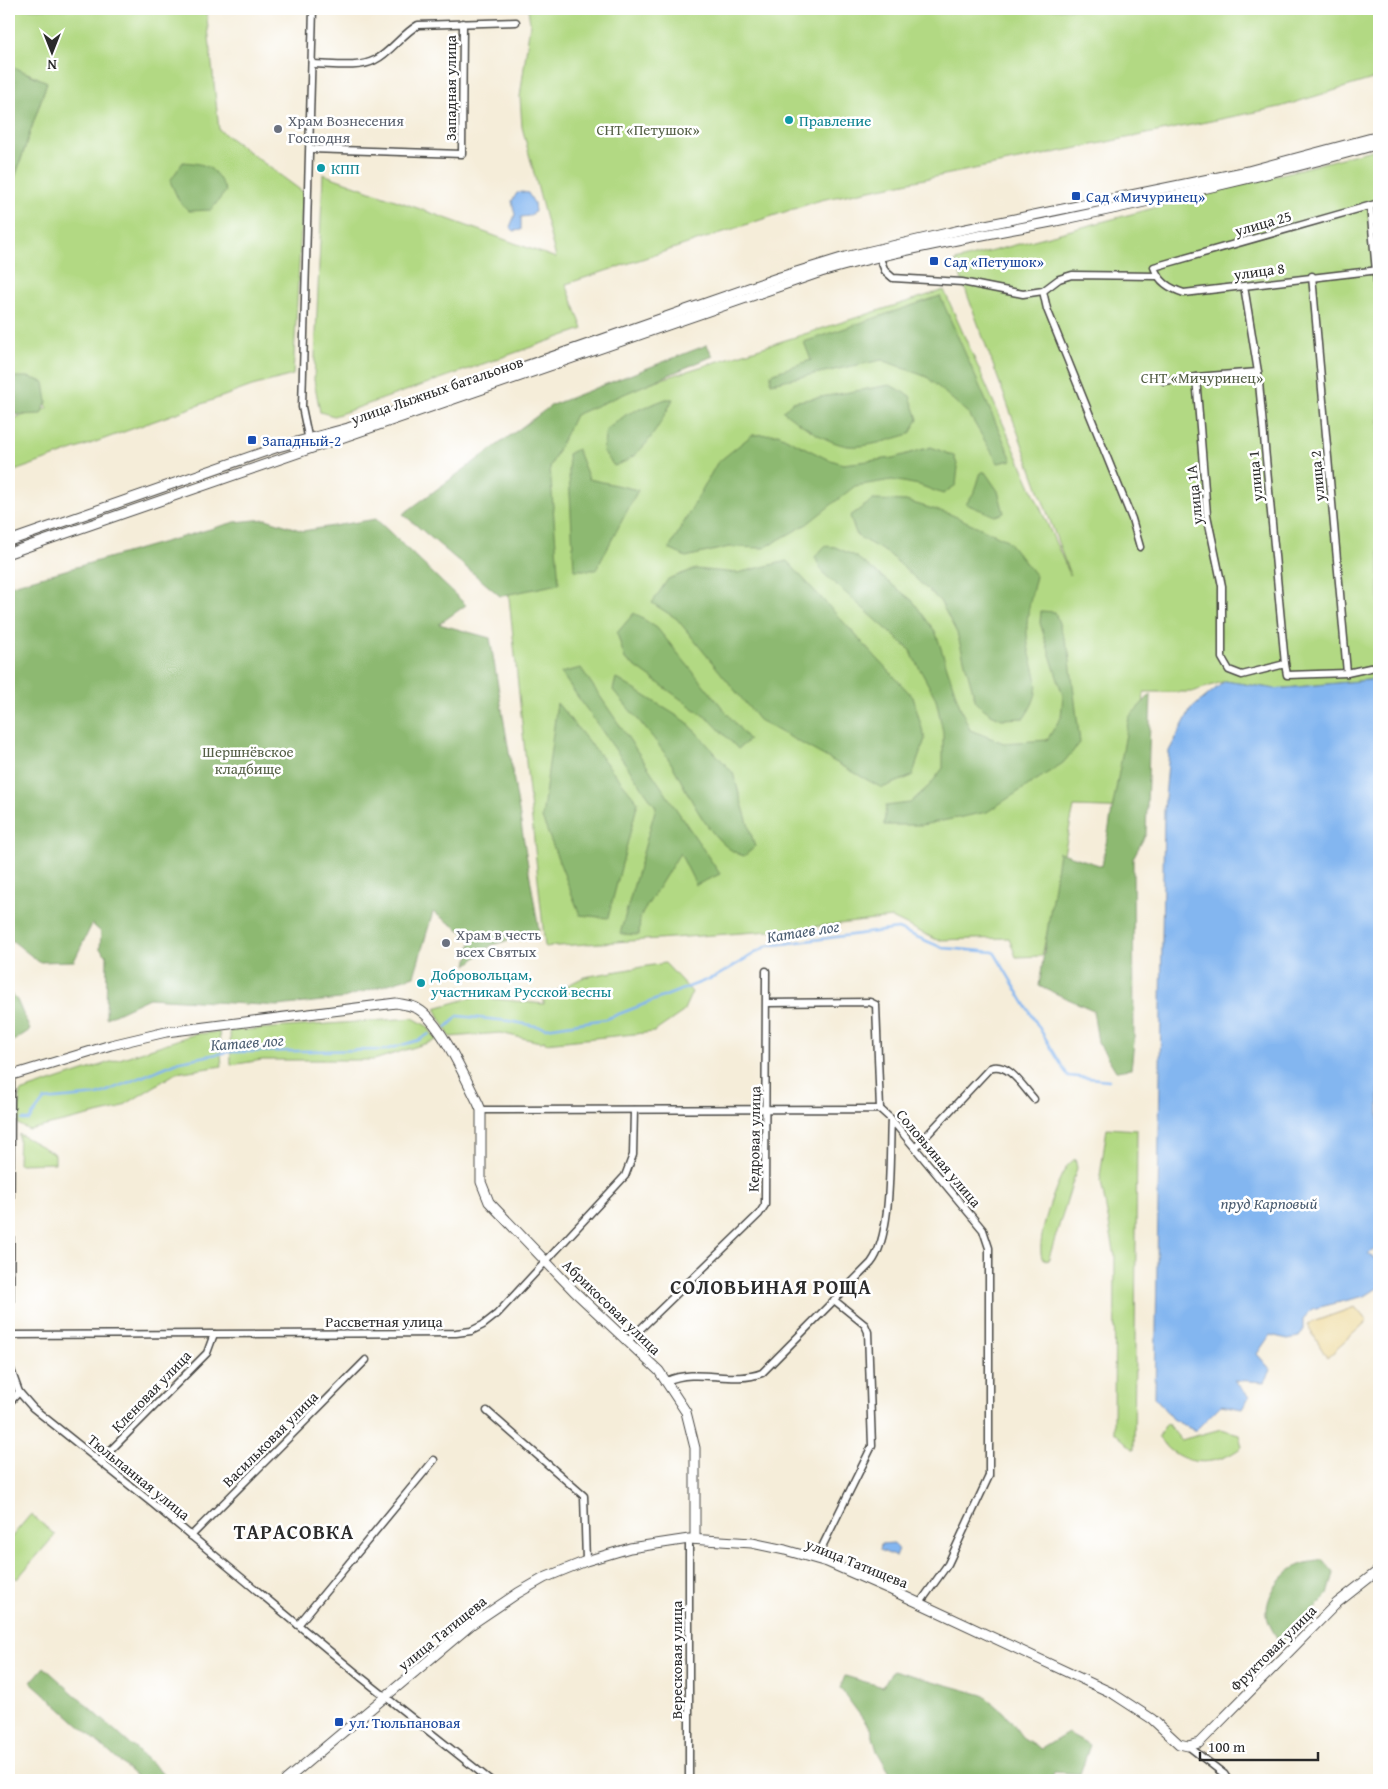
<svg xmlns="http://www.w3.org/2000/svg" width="1388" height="1789" viewBox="0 0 1388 1789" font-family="'Gentium Book Plus',serif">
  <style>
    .green { fill: #b2d983; stroke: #6e8257 }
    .forest { fill: #8db971; stroke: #5c724e }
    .sand { fill: #eeda9e; stroke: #8c8264 }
    .water { fill: #83b6f0; stroke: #57708e }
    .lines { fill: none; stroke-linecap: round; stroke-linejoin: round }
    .stream { stroke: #83b6f0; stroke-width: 2.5 }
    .street-casing { stroke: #494845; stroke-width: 9 }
    .secondary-casing { stroke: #494845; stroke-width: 11 }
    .street { stroke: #fff; stroke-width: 6 }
    .secondary { stroke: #fff; stroke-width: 9 }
    .culture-dot { fill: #0f9aa8; stroke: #fff; stroke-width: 2 }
    .worship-dot { fill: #6b7280; stroke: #fff; stroke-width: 2 }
    .transit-dot { fill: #1a4fb4; stroke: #fff; stroke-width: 2 }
    .labels { text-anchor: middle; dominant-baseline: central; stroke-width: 5; stroke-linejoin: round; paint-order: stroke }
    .street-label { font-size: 15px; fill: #2b2b2b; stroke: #fff }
    .worship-label { font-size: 15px; fill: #5b616d; stroke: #fff; text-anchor: start }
    .culture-label { font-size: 15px; fill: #0d838f; stroke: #fff; text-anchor: start }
    .park-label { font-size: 15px; fill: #545f45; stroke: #fff }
    .transit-label { font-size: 15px; fill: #164399; stroke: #fff; text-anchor: start }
    .water-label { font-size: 16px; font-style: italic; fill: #4a5c70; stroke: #fff }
    .district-label { font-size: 20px; font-weight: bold; letter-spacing: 1px; fill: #2b2b2b; stroke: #fff }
  </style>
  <rect width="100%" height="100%" fill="#fff"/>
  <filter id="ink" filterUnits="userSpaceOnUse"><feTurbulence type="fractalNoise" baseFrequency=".02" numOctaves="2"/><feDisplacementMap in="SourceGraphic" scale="10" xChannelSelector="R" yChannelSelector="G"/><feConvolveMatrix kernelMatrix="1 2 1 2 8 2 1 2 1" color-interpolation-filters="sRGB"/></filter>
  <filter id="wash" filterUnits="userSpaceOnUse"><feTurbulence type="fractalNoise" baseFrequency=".0096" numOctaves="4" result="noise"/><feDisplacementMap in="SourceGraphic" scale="20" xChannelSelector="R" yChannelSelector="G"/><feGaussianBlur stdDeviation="1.12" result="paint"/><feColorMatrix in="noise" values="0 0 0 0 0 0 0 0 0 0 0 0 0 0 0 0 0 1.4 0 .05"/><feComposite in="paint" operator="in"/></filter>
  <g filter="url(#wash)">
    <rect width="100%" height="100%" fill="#f5edd9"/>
    <!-- green -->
    <g class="green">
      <polygon points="9,9 206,9 219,130 303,192 293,375 252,386 9,473 9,410 15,418 48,408 33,384 9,390 9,195 47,82 9,65"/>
      <polygon points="528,9 1379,9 1379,77 1280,107 821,200 566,284 583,329 334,416 320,412 314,380 323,174 556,258 522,127 520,97 530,23"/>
      <polygon points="1379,148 1379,679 1276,689 1225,681 1192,692 1144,692 1137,809 1074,807 1042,956 1016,957 1009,938 937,940 892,918 784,930 545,947 497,481 551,414 944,290 1070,575 955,261"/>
      <polygon points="665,963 692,992 683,1012 654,1032 545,1043 545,1041 540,1042 500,1033 450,1037 435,1008 474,997 544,1004 544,997 584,977"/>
      <polygon points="413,1018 427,1026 437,1040 374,1060 262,1060 231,1065 230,1031"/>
      <polygon points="219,1032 222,1066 176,1073 118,1109 29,1130 18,1124 20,1092 195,1034"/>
      <polygon points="1107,1128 1137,1130 1134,1450 1114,1432 1115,1256 1100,1176"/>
      <polygon points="19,1134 55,1154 55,1163 18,1164"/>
      <path d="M1075,1159L1077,1168L1048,1261L1042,1258C1036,1240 1054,1188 1064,1171C1066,1166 1071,1162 1075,1159Z"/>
      <path d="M1167,1423L1181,1440L1221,1429L1239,1434L1242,1447C1213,1469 1180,1467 1158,1437Z"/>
      <polygon points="31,1514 55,1535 17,1579 9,1572 9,1540"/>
    </g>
    <!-- forest -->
    <g class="forest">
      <polygon points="9,65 47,82 9,195"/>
      <path d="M183,162C209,164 214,167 226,191L211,210L189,211L179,201L170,181Z"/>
      <polygon points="940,296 1012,460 998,463 969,414 927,377 882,360 771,383 771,374 811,360 804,342"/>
      <polygon points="707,345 713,356 575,415 550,467 559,584 500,596 403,514 552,405"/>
      <polygon points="9,377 28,377 44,382 47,402 41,414 17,415 9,411"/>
      <path d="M890,385L910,396L918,419L910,434C891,439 868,448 848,446C826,443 800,424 783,411L792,402Z"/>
      <path d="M666,399H673C660,425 643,458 614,466L603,451L606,430L627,414Z"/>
      <polygon points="778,434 825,458 843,464 893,458 931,447 954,456 958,467 956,485 943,494 919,485 892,480 855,486 807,524 764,548 729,547 686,557 669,549 717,463 752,435"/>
      <polygon points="577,449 589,479 638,490 596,570 574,570 568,454"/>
      <polygon points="981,472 985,472 998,491 1004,513 995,516 966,504 975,491"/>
      <path d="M873,500L906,501L950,514L1007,540L1036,576C1032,594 1026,614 1027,633C1028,670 1050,681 1024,718L1002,719L991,714L976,703L957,633L940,601L889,554L857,536L850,516Z"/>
      <polygon points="266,519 303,531 376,519 466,605 439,624 490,638 539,931 492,945 467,965 472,938 433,912 414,976 340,999 278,1006 149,998 106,1018 107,956 100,949 101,932 92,924 74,961 39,962 9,938 9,864 13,855 9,846 9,586 235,522"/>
      <polygon points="825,546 835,547 855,556 913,601 936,633 959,704 970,730 1004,743 1047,740 1061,717 1063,696 1040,623 1041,611 1055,612 1069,652 1080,743 1063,763 987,812 922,825 884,825 886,806 910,803 930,785 943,768 943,732 936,699 909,649 822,572 815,557"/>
      <polygon points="787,561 913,697 925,739 912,776 882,788 759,720 677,619 652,603 668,579 695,569 737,573"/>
      <polygon points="634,613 657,628 749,740 738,749 711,721 625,659 617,633"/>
      <polygon points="581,668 720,874 696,885 680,853 640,917 639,935 620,934 656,807 561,673"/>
      <path d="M616,678L687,722L733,773L755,847L744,856C708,846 686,785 666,755C650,732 630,711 613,690Z"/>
      <polygon points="1151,694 1146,834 1133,858 1134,1042 1131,1069 1116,1071 1098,1042 1093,1010 1039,986 1059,852 1102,866 1129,717"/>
      <polygon points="557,703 638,802 608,918 580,915 542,818"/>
      <polygon points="9,992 17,1000 30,1030 9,1044"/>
      <path d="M1323,1560L1334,1573L1328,1595L1280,1643C1275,1634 1268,1625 1267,1615C1265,1595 1283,1572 1300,1565C1306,1562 1316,1562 1323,1560Z"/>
      <polygon points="44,1667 170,1780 140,1780 31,1682"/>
      <polygon points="893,1670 983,1695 1004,1712 1022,1737 1041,1749 1068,1733 1090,1745 1080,1774 1054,1772 1051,1780 894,1780 877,1751 871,1730 840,1688 845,1676 883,1687"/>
    </g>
    <!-- sand -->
    <polygon class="sand" points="1355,1307 1367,1321 1327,1358 1307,1324"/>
    <!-- water -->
    <g class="water">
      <polygon points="522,192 528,193 534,203 535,212 529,216 521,217 521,230 514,231 510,227 515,215 512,201 517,193"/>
      <polygon points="1379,679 1379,1247 1368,1254 1379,1262 1379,1287 1365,1296 1312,1309 1303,1319 1303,1331 1299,1337 1288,1339 1270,1335 1257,1354 1271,1370 1265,1382 1234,1380 1249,1397 1242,1409 1221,1405 1195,1431 1172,1419 1155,1397 1164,810 1169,751 1191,709 1225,681 1276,689"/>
      <polygon points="894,1543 899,1550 896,1557 880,1550 881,1544"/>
    </g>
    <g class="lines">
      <!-- stream -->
      <g class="stream">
        <polyline points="446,1028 458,1016 509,1021 546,1028 606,1019 717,976 767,946 898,929 943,948 994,952 1068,1076 1109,1080"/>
        <polyline points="22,1120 29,1120 44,1100 98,1095 180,1061 228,1052 385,1050 419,1040 429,1034"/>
      </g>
    </g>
  </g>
  <g filter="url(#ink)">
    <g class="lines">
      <defs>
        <g id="street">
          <path d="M312,64C331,64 358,69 375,60C390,53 402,34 418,25L516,22"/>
          <polyline points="310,149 462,154 463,23"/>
          <path d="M1379,203L1154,267C1159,282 1169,288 1184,293L1379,270"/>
          <polyline points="1370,206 1379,304"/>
          <polyline points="879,256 885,271 893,278 962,282 1023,294 1043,291 1059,279 1072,275 1157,276"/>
          <polyline points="1312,276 1347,673"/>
          <polyline points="1244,286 1258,372 1285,664"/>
          <polyline points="1043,291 1047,309 1132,519 1140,547"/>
          <polyline points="1258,372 1196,377 1207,515 1222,586 1222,658 1229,670 1242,675 1285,664 1287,675 1347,673 1379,666"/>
          <polyline points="1164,381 1196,377"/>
          <polyline points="309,441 302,407 313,9"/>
          <polyline points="767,1003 870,1002 876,1005 880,1109"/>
          <polyline points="11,1076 10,1367 19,1392 33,1408 153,1504 362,1678 490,1780"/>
          <polyline points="481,1110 880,1109 891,1119 983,1230 989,1248 989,1476 948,1564 920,1603"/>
          <path d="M916,1147L990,1068C1008,1061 1023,1087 1034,1099"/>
          <polyline points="10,1335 456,1333 471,1331 483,1325 497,1314 625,1176 633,1155 634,1110"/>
          <polyline points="628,1341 759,1214 765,1205 766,971"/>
          <path d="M667,1381C697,1367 732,1385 762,1373L871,1263C893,1235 889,1156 891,1119"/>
          <polyline points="9,1403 19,1392"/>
          <polyline points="487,1411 584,1496 586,1561"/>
          <polyline points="100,1461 207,1353 214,1334"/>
          <polyline points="191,1536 366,1360"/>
          <polyline points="689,1539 689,1780"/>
          <polyline points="816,1559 872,1446 868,1332 865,1325 834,1300"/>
          <polyline points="298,1625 434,1460"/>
          <polyline points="1188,1746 1224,1774 1228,1780"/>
        </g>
        <g id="secondary">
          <polyline points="9,541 278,447 348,428 780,277 845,257 956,231 1248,171 1379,136"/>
          <path d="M9,553L821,272C897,250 974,237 1051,222C1161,199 1271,175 1379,144"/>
          <path d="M9,1076L111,1045L166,1032L396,1003C405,1005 414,1005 421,1011C443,1027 465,1078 478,1103L481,1110V1182L489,1202L574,1291L659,1371L686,1412L695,1448V1539"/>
          <polyline points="286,1780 472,1624 518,1593 544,1578 586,1561 630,1548 689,1539 752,1543 785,1550 827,1562 891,1590 1112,1693 1152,1719 1179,1744 1188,1746 1199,1743 1337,1603 1379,1570"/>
        </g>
      </defs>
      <!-- street casing -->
      <use href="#street" class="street-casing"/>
      <!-- secondary casing -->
      <use href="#secondary" class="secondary-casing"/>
      <!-- street -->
      <use href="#street" class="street"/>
      <!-- secondary -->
      <use href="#secondary" class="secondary"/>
    </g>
  </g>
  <!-- markers -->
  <g class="culture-dot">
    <circle cx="789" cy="120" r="5"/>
    <circle cx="321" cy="168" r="5"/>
    <circle cx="421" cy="983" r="5"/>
  </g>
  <g class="worship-dot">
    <circle cx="278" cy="129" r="5"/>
    <circle cx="446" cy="943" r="5"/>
  </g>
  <g class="transit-dot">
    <rect x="1071" y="191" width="10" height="10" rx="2.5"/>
    <rect x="929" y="256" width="10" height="10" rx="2.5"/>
    <rect x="247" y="435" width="10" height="10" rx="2.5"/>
    <rect x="334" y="1717" width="10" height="10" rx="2.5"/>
  </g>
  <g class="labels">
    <!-- street labels -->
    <g class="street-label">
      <text transform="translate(450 88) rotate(-90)">Западная улица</text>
      <text transform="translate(1263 223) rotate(-16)">улица 25</text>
      <text transform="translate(1259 271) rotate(-8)">улица 8</text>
      <text transform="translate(437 390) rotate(-19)">улица Лыжных батальонов</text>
      <text transform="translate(1255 476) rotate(-95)">улица 1</text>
      <text transform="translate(1317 476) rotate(-95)">улица 2</text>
      <text transform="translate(1194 495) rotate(-96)">улица 1А</text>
      <text transform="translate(754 1139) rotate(-89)">Кедровая улица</text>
      <text transform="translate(939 1158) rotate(50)">Соловьиная улица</text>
      <text transform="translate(612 1307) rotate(44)">Абрикосовая улица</text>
      <text x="384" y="1321">Рассветная улица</text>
      <text transform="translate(151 1391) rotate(-46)">Кленовая улица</text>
      <text transform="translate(270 1439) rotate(-45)">Васильковая улица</text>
      <text transform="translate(139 1477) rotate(39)">Тюльпанная улица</text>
      <text transform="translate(857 1563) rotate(22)">улица Татищева</text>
      <text transform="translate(442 1633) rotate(-39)">улица Татищева</text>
      <text transform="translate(1273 1648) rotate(-45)">Фруктовая улица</text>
      <text transform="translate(676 1660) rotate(-90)">Вересковая улица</text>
    </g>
    <!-- worship labels -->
    <g class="worship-label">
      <text x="288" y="120">Храм Вознесения<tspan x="288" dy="17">Господня</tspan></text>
      <text x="456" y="934">Храм в честь<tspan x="456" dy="17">всех Святых</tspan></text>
    </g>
    <!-- culture labels -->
    <g class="culture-label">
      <text x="799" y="120">Правление</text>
      <text x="331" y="168">КПП</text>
      <text x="431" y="974">Добровольцам,<tspan x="431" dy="17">участникам Русской весны</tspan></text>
    </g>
    <!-- park labels -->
    <g class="park-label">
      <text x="648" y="129">СНТ «Петушок»</text>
      <text x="1202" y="377">СНТ «Мичуринец»</text>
      <text x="248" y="751">Шершнёвское<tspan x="248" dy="17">кладбище</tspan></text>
    </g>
    <!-- transit labels -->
    <g class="transit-label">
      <text x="1086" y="196">Сад «Мичуринец»</text>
      <text x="944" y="261">Сад «Петушок»</text>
      <text x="262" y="440">Западный-2</text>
      <text x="349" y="1722">ул. Тюльпановая</text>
    </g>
    <!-- water labels -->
    <g class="water-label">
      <text transform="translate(803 931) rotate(-9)">Катаев лог</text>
      <text transform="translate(247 1042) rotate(-4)">Катаев лог</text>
      <text x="1269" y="1203">пруд Карповый</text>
    </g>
    <!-- district labels -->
    <g class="district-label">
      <text x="771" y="1286">СОЛОВЬИНАЯ РОЩА</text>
      <text x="294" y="1531">ТАРАСОВКА</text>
    </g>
  </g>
  <!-- margin -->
  <rect width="1388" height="1789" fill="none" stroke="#fff" stroke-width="30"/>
  <!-- north arrow -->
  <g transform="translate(52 52) rotate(180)" stroke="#ffffff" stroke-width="4" paint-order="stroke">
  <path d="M0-4L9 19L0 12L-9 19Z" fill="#2b2b2b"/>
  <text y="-8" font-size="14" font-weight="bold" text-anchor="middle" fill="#2b2b2b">N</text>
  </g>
  <!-- scale -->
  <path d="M1200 1752v8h118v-8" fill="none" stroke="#2b2b2b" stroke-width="2.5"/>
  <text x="1208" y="1752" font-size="15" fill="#2b2b2b" stroke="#ffffff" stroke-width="4" paint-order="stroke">100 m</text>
</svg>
